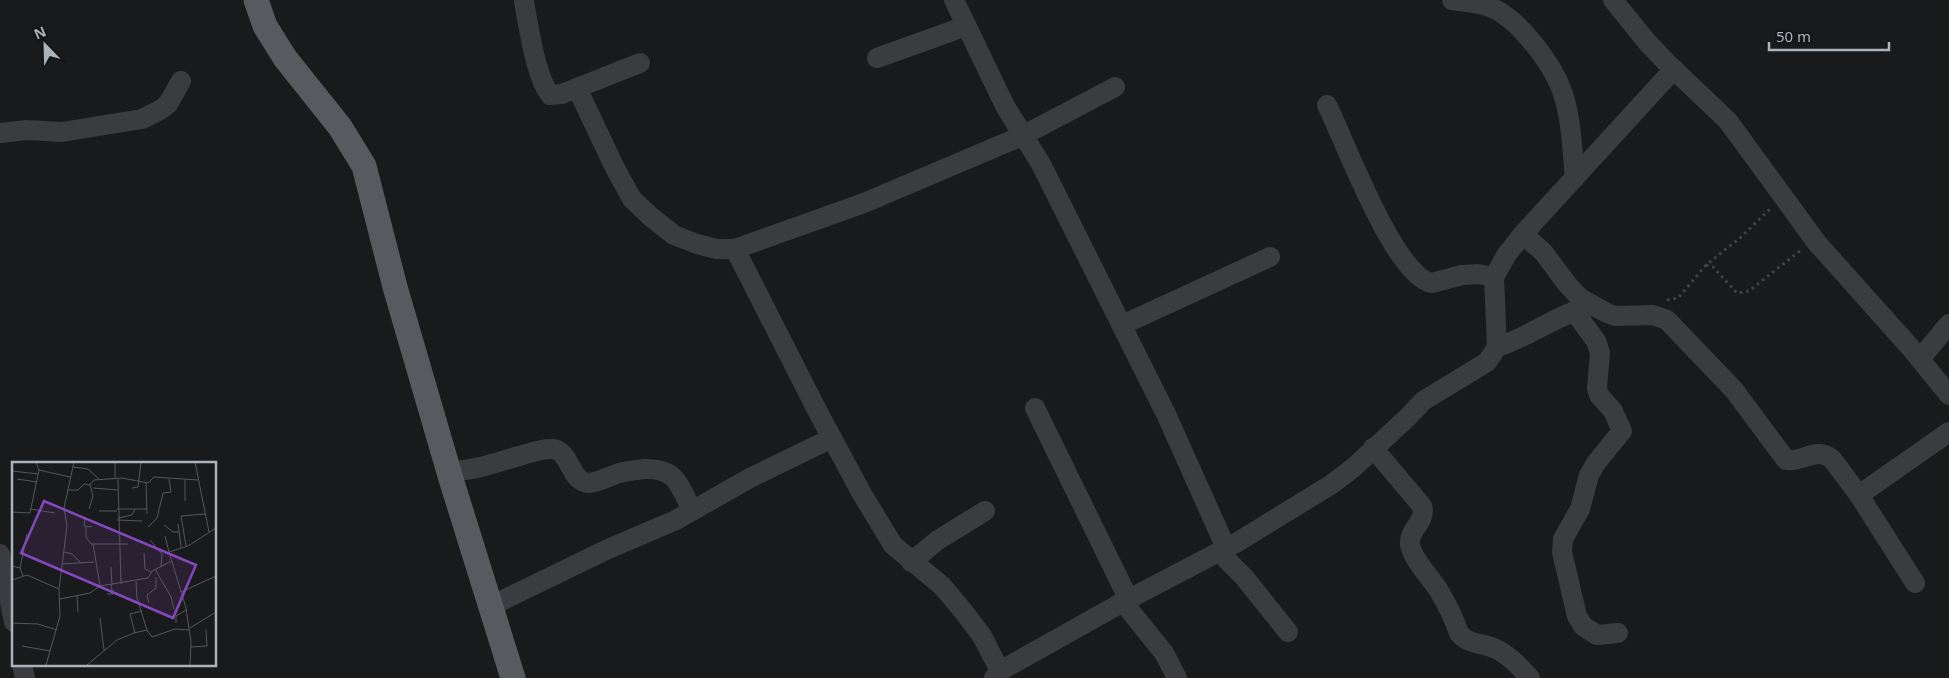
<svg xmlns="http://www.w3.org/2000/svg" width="1949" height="678" viewBox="0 0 1949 678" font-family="'Noto Sans',sans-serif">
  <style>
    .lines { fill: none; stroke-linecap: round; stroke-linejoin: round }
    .path { stroke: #414447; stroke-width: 3; stroke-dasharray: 2.5 4; stroke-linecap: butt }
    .minor { stroke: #3b3c40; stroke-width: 20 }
    .major { stroke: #575a5f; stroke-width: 25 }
    .inset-road { fill: none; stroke: #54575b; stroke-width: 1 }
    .view { fill: #8547be; fill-opacity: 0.15; stroke: #8547be; stroke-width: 2.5 }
    .inset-edge { fill: none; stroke: #adb3ba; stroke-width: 2.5 }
  </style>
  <rect width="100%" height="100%" fill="#191a1b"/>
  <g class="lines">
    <!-- path -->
    <g class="path">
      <polyline points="1706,265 1713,267 1737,293 1749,291 1801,250"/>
      <polyline points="1667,300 1678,298 1706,265 1741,237 1771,208"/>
    </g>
    <!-- minor -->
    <g class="minor">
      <polyline points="954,0 1005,106 1041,164 1166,414 1226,548"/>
      <path d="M1452,0C1465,2 1479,3 1490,7C1519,18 1554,66 1563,94C1572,121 1572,151 1575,178"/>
      <polyline points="1613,0 1647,42 1666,62 1728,121 1817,243 1910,347 1949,395"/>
      <path d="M524,2C529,27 535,75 550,95L562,94L640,63"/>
      <polyline points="877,58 966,26"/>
      <polyline points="577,88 615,168 632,199 651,217 674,235 697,244 717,249 735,249 864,203 1022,136 1115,87"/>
      <path d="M1327,105C1344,139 1395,278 1432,283L1462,275L1478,274L1494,277"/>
      <polyline points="0,133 26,130 62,132 142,119 160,110 168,104 181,81"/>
      <path d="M1523,234L1544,253L1567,284L1580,298L1607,313L1615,316L1653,315L1667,320L1734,390L1786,460C1803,463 1816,446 1832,459L1859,495L1915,583"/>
      <polyline points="735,249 819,414 862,494 893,545 942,586 964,612 982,636 1000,671"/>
      <polyline points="1574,311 1596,341 1600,353 1597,388 1599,395 1613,411 1622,431 1596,463 1589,475 1580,509 1563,539 1562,552 1577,616 1583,626 1597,635 1618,633"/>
      <polyline points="1122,325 1270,257"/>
      <path d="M1497,347C1528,338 1554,316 1586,308"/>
      <polyline points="1920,359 1949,324"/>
      <polyline points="1035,408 1129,600"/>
      <path d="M1373,448L1422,506C1427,522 1408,529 1410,545C1413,560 1431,578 1439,591C1447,604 1454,619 1459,633C1468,645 1484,643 1496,649C1509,655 1520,667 1530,678"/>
      <path d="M449,471C475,471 494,463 519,456C530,453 542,448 553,449C571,451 570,484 590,483C599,482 611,476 619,473C627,471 637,470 645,469C677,468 679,486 692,510"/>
      <polyline points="1859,495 1949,432"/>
      <polyline points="1219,552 1244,577 1288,632"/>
      <polyline points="0,554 14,622"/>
      <polyline points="911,562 938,540 985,511"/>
      <polyline points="1123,602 1164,653 1177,678"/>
      <polyline points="491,606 608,549 676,520 750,478 832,438"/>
      <polyline points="22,664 25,678"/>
      <polyline points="994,678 1000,671 1123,602 1236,543 1332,484 1353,468 1408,417 1423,401 1487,362 1497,347 1494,277 1507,254 1523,234 1674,69"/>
    </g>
    <!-- major -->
    <polyline class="major" points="256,0 265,26 285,58 340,127 364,166 395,287 451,479 513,678"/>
  </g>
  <!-- overview -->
  <g transform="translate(12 462)">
    <rect width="204" height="204" fill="#191a1b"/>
    <path class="inset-road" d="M103,0V17M183,0L197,70M61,5L76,7L88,18M27,8L58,15M0,9L26,12M5,17L25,20M106,17L109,122M134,21L135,52M78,23L82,18L110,16L136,21L142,15L186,18M81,26L106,28M120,26L126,25L129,0M56,28H66L72,22L78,23L81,34L77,47M173,39V18M18,47L43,51M105,47H135M87,49H105M0,50L18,51L27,8L24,0M73,56L72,64L80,65M106,56L120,53L123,47M105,58L130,59M166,62L169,85M152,63L161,70H167M74,65V75L79,82H116M136,65L145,56L151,31L159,30L157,17M153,74L157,90M138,78L150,92L149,105M81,82L88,124M174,84L169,54L193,52M52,90L60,92L69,101M132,91L133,107L139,110M50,102L82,100M0,104L8,106L11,114M99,105L100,123M8,106L15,72M143,107L159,135L162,147M0,118L15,113L47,127M124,119L125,136L135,168M169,130L204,114M95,132H101L99,123M65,134L66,150M48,137L78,131L88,124L136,116L140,109L160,99M137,141L135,133L144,126V115M88,156L92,188M0,161L26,162L45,168M164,161V154L174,148M178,166L204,150M123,171L118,152L130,149M10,184L38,189M179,185L195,184L194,168M34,203L48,154L47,127L55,64L52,46L62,0M75,203L105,178L122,171L135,168L140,175L163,167L177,168M178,203L179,180L174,146L157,90L176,84L204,66"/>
    <path class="view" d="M32,39L184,103L161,156L9,91Z"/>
    <rect width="204" height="204" class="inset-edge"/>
  </g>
  <!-- north arrow -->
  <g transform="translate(45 45) rotate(337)" stroke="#141516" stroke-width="4" paint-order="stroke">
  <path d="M0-4L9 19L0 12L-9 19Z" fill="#adb3ba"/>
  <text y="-8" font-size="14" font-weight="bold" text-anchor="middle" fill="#adb3ba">N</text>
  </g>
  <!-- scale -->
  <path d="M1769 42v8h120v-8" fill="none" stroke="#adb3ba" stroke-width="2.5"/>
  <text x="1776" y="42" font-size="15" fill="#adb3ba" stroke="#141516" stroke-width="4" paint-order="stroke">50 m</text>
</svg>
